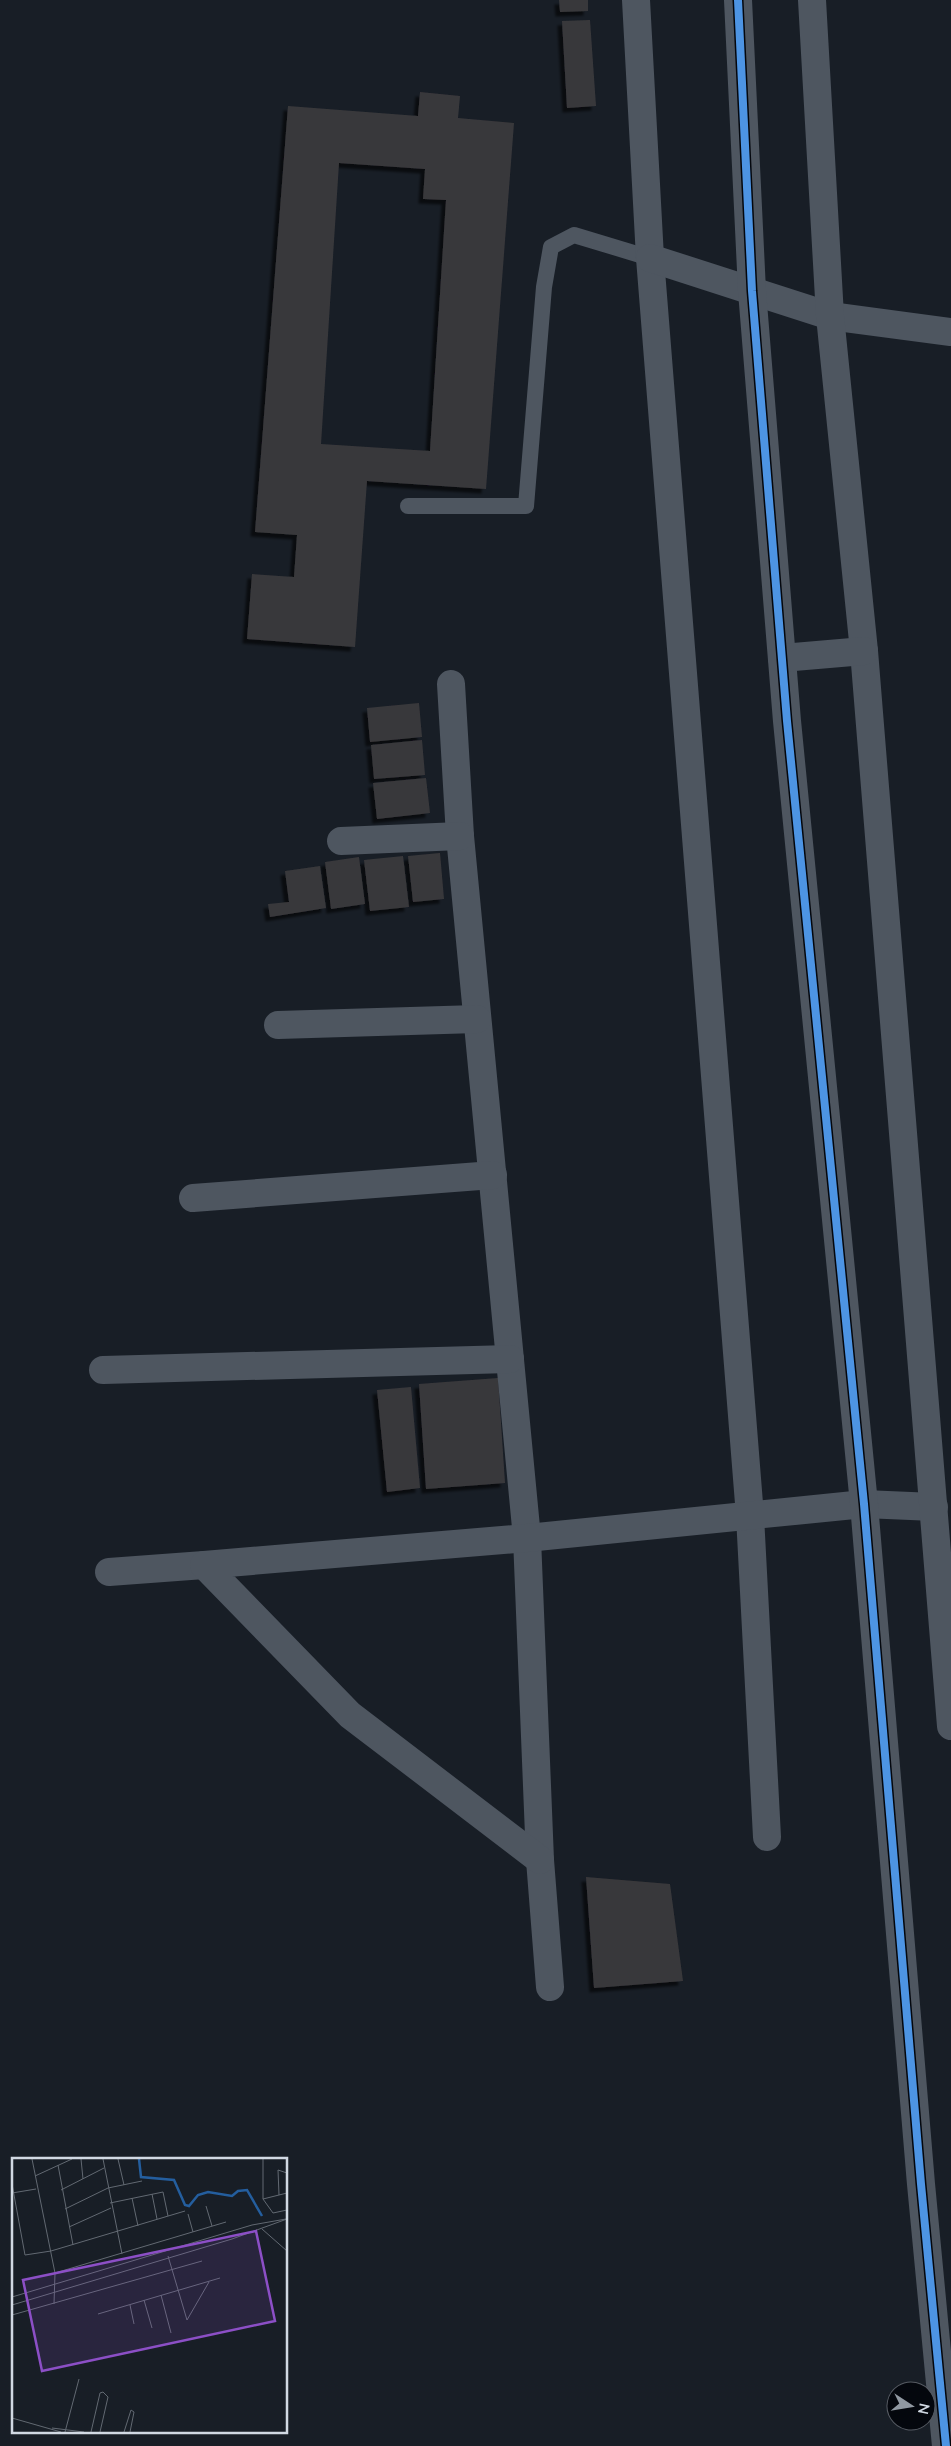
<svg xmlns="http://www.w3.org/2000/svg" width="951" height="2446" viewBox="0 0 951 2446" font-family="Lato,sans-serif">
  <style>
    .building { fill: #39383b; fill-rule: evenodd; filter: url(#shadow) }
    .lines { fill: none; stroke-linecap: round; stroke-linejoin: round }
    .service { stroke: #4e5660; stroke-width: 16 }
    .minor { stroke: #4e5660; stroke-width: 28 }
    .tertiary { stroke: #4e5660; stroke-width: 28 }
    .cycleway-casing { stroke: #04070d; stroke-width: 11 }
    .cycleway { stroke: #4d94e3; stroke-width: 8 }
    .inset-river { fill: none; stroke: #245e9e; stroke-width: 2.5 }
    .inset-road { fill: none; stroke: #626972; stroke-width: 1 }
    .view { fill: #8c4fc6; fill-opacity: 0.15; stroke: #8c4fc6; stroke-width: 2.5 }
    .inset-edge { fill: none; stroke: #d1d9e3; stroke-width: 2.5 }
  </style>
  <defs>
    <filter id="shadow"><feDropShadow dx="-4.5" dy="4.5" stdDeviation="1" flood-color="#0009"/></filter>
  </defs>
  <rect width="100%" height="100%" fill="#181e26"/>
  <!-- building -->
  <g class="building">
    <polygon points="559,0 588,0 588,11 560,12"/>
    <polygon points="590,20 596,106 567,108 562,21"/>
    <path d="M420,92L460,96L458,118L514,123L486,489L367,481L355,647L247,639L252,574L294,577L297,535L255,532L288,106L418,116ZM339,163L425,169L423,199L446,200L430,451L321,444Z"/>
    <polygon points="419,703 422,737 370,742 367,708"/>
    <polygon points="422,740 425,775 374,779 371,745"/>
    <polygon points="426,778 430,813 377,819 373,783"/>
    <polygon points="440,853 444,899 413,902 408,856"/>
    <polygon points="403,856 409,907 370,911 364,860"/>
    <polygon points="359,857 365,904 331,909 325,862"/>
    <polygon points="320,866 326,908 270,917 268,904 289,902 285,871"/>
    <polygon points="498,1378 505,1483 426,1489 419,1384"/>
    <polygon points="411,1387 420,1488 387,1492 377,1390"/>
    <polygon points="586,1877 670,1884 683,1981 594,1988"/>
  </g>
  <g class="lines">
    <!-- service -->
    <polyline class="service" points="408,506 526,506 544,287 551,247 574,235 650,258"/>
    <!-- minor -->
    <g class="minor">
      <polyline points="636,0 650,258 750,1516 767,1837"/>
      <polyline points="650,258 830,316 951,332"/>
      <polyline points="451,684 460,836 527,1538 540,1860 550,1987"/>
      <polyline points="341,841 460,836"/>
      <polyline points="278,1025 477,1019"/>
      <polyline points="193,1198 493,1175"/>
      <polyline points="103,1370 510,1359"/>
      <polyline points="109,1572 204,1565"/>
      <polyline points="540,1860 350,1715 204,1565 527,1538 864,1504 934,1507"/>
    </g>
    <!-- tertiary -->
    <g class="tertiary">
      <polyline points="738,0 752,291 787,721 864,1504 921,2184 946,2446"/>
      <polyline points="812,0 830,316 864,651 951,1726"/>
      <polyline points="782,658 864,651"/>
    </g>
    <defs>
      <polyline id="cycleway" points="738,0 752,291 787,721 864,1504 921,2184 946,2446"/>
    </defs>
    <!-- cycleway casing -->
    <use href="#cycleway" class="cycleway-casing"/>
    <!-- cycleway -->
    <use href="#cycleway" class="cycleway"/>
  </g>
  <!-- overview -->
  <g transform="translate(12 2158)">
    <rect width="275" height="275" fill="#181e26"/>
    <path class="inset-river" d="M127,1L129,19L162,22L173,47L177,48L186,37L196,34L220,38L226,33L235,32L250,58"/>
    <path class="inset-road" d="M20,1L43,115L42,146M69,1L71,21M91,1L110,96M106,1L112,27M251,1V41L261,55L275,52M46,7L61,87M23,18L60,1M0,26L13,97L39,93L173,53M49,32L92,10M0,35L24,31M140,36L145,61M267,37L266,12L275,15M120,40L126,68M251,41L275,35M98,45L151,34L156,58M194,48L200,68M53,51L96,30L130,23M176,56L181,74M57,69L99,50M250,71L275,93M156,98L175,162L197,124M43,115L214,64M149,137L159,175M0,139L240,67L274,61M132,142L140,170M0,147L220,81L275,61M118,147L122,166M86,156L208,120M0,157L190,103M0,260L49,274M40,270L72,274M53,274L67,221M79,274L88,235L91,234L96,239L88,274M112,274L119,252L122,254L118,274"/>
    <path class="view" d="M244,73L263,163L30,213L11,122Z"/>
    <rect width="275" height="275" class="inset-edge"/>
  </g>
  <!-- north arrow -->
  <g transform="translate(911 2406) rotate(102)"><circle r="24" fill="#04070d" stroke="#565b63"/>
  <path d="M0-4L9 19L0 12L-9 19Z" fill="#9098a1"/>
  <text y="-8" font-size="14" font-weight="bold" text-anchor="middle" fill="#d1d9e3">N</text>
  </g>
</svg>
